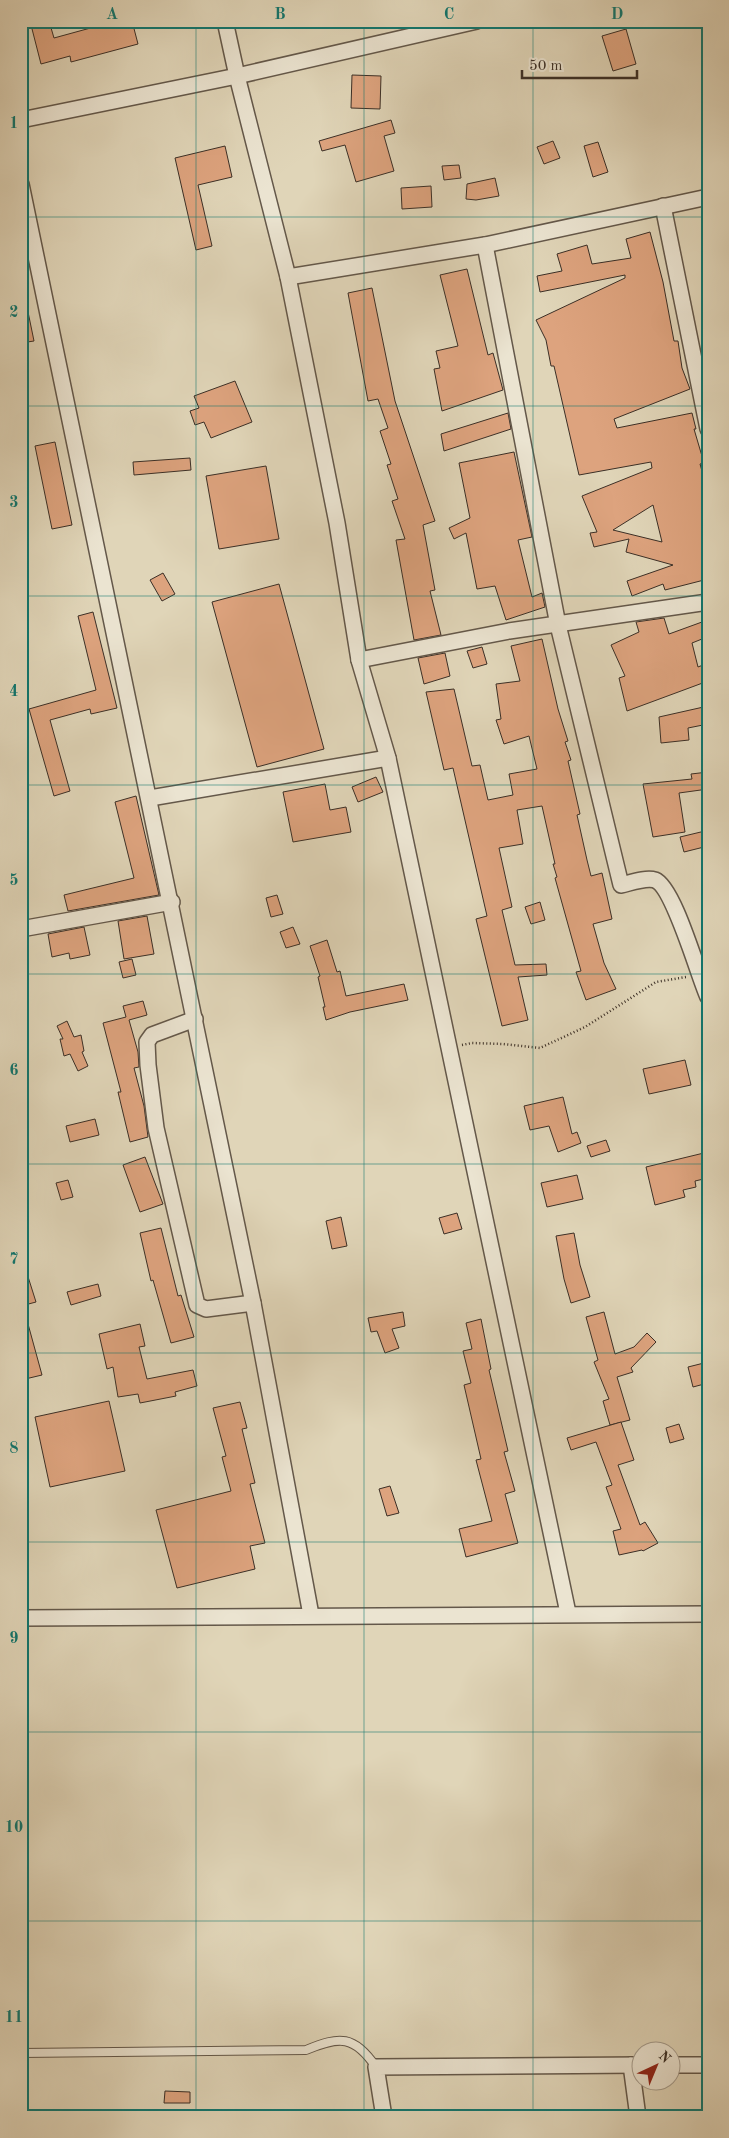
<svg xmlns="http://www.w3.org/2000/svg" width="729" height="2138" viewBox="0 0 729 2138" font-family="'Old Standard TT',serif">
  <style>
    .building { fill: #dda37e; stroke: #3b2f26; fill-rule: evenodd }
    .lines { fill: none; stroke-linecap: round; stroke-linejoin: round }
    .service-casing { stroke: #64584a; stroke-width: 10 }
    .minor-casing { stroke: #64584a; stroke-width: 18 }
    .path { stroke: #3b2f26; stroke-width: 2.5; stroke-dasharray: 1 2.5; stroke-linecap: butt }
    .service { stroke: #ebe4d1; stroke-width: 8 }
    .minor { stroke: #ebe4d1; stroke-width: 15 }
    .grid { fill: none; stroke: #0f766e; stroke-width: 1; stroke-opacity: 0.55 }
    .neatline { fill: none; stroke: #0f766e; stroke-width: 2 }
    .grid-label { font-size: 16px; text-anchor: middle; font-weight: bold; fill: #0f766e }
  </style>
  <rect width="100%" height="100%" fill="#e0d5b8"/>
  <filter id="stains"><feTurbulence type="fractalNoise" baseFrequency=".004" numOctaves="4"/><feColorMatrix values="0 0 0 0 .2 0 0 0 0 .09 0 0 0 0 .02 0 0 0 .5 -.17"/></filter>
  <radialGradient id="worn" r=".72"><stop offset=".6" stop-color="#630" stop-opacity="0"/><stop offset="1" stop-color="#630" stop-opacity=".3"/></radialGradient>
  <!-- building -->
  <g class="building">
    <polygon points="49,21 54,38 116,21 132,21 138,44 71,62 70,56 41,64 31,25"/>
    <polygon points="626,29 636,64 613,71 602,36"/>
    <polygon points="352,75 381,76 380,109 351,108"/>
    <polygon points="391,120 395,133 384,136 394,171 356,182 345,145 322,151 319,141"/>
    <polygon points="553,141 560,158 544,164 537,147"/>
    <polygon points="598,142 608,172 593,177 584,146"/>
    <polygon points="225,146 232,177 198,185 212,246 196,250 175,158"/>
    <polygon points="459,165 461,178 444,180 442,166"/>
    <polygon points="495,178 499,196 476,200 466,199 467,184"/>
    <polygon points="431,186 432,207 402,209 401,188"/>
    <path d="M650,232L663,282L674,341H678L682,368L690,389L614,419L617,428L692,413L696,429H694L704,463L700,464L708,492V579L665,590L663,584L632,596L627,581L673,565L626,552L629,539L594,547L590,533L597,532L582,496L652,468L651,462L579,475L554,366H551L546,340L536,320L625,278V275L540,292L537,276L562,271L557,254L587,245L592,264L631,258L626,239ZM653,505L662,542L613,530Z"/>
    <polygon points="467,269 488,355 493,353 503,390 442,411 434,369 440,368 436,351 458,346 440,275"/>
    <polygon points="372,288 395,401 435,521 423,525 435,590 430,591 441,635 414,640 396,540 405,539 392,501 398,499 387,465 391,464 380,431 388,428 378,399 368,401 348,293"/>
    <polygon points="21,307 27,307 34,341 21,343"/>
    <polygon points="235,381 252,422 211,438 204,422 195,425 190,411 199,408 194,396"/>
    <polygon points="508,413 511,429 444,451 441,434"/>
    <polygon points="55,442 72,525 52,529 35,446"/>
    <polygon points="514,452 532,537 518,540 532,597 542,593 545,607 506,620 495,586 477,589 466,533 454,539 449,528 470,518 459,463"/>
    <polygon points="190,458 191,470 134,475 133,462"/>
    <polygon points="266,466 279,539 219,549 206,476"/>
    <polygon points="163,573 175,594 162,601 150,580"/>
    <polygon points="279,584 324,749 257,767 212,602"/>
    <polygon points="93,612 117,708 91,714 90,709 50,720 70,791 54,796 29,709 96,690 78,616"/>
    <polygon points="664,618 669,634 702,622 707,637 692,643 698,667 708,663 708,681 627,711 619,678 625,676 611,645 639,632 636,622"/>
    <polygon points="542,639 558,709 568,741 565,742 571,760 568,761 580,814 577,815 587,860 591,876 602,873 612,919 593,924 604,963 616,989 586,1000 576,972 581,971 555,878 557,877 553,864 555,864 542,806 517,810 523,844 499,848 512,907 502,910 515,965 546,964 547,975 518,977 528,1020 502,1026 476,919 487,916 453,768 444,770 426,692 454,689 472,766 480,765 488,800 513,795 509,774 537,769 529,736 504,744 496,720 501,719 496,684 520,681 511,646"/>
    <polygon points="482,647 487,664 473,668 467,651"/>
    <polygon points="445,653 450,676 424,684 418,658"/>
    <polygon points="708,706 708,724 688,728 689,740 661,743 659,717"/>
    <polygon points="708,772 708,789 679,793 685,832 653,837 643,784 692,779 691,774"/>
    <polygon points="376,777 383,792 358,802 352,787"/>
    <polygon points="325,784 330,810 346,807 351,832 293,842 283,792"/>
    <polygon points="136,796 159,895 68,911 64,895 134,878 115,802"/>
    <polygon points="705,831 708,846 684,852 680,837"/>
    <polygon points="277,895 283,914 271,917 266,898"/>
    <polygon points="540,902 545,920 531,924 525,907"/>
    <polygon points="147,916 154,954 124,959 118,921"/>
    <polygon points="84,927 90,955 70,959 69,953 52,957 48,934"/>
    <polygon points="293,927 300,944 286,948 280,932"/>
    <polygon points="327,940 337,972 340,971 346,996 404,984 408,1000 350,1012 326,1020 323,1007 325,1007 318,977 320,976 310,946"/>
    <polygon points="132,959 136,975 123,978 119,962"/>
    <polygon points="143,1001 147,1015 129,1020 138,1052 139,1067 134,1068 144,1106 148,1137 130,1142 118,1092 121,1092 103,1023 126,1017 123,1006"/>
    <polygon points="67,1021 74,1037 81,1035 84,1051 82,1052 88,1066 78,1071 70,1054 64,1056 60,1039 63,1039 57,1026"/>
    <polygon points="685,1060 691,1085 649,1094 643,1069"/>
    <polygon points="563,1097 572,1134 577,1132 581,1143 558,1152 549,1126 530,1130 524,1106"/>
    <polygon points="95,1119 99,1135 70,1142 66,1126"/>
    <polygon points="606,1140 610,1151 591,1157 587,1146"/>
    <polygon points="708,1152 708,1178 695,1181 696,1187 683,1190 685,1197 655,1205 646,1167"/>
    <polygon points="145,1157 163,1204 140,1212 123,1165"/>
    <polygon points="577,1175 583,1199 547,1207 541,1183"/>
    <polygon points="68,1180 73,1197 61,1200 56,1183"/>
    <polygon points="457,1213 462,1229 444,1234 439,1218"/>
    <polygon points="341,1217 347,1246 332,1249 326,1221"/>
    <polygon points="161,1228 178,1296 181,1295 194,1337 171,1343 153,1280 151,1281 140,1233"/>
    <polygon points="574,1233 580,1265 590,1297 571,1303 564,1279 556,1236"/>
    <polygon points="24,1264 36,1302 21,1306 21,1265"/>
    <polygon points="98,1284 101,1296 71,1305 67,1292"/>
    <polygon points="403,1312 405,1326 392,1329 399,1348 385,1353 377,1331 371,1332 368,1318"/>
    <polygon points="604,1312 615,1354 634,1347 647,1333 656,1342 631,1368 633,1372 617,1377 630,1420 610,1425 603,1401 609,1399 594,1362 598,1360 586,1317"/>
    <polygon points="25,1313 42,1375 21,1380 21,1314"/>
    <polygon points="481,1319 491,1369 489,1370 508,1451 504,1452 515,1491 505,1494 518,1543 466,1557 459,1529 492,1521 476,1460 481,1459 464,1385 471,1383 463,1351 472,1349 466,1323"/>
    <polygon points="140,1324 145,1346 139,1347 147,1379 193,1370 197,1386 175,1392 176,1396 140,1403 138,1394 118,1397 113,1367 107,1369 99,1334"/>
    <polygon points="708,1362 708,1383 693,1387 688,1367"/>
    <polygon points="109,1401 125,1471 50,1487 35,1417"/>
    <polygon points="240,1402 247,1428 242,1429 255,1483 250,1484 265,1543 250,1546 255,1569 177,1588 156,1510 231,1491 222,1457 226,1456 213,1408"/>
    <polygon points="621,1422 634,1460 618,1465 640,1525 645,1522 658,1543 643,1551 642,1550 619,1555 613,1531 621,1529 606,1487 612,1485 596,1442 571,1450 567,1438"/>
    <polygon points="679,1424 684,1439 670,1443 666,1428"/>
    <polygon points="390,1486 399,1513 387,1516 379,1489"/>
    <polygon points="165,2091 190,2092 190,2103 164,2103"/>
  </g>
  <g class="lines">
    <defs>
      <path id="service" d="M21,2053L306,2050C340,2036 354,2035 376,2067"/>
      <g id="minor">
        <polyline points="225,21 237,76 288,277 337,523 359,660 388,758 568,1613"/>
        <polyline points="21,120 237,76 477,21"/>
        <polyline points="21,184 253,1303 311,1615"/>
        <polyline points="663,206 708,429"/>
        <path d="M485,245L558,625L621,885C630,883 646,877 655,880C674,887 698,975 708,997"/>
        <polyline points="288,277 485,245 708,197"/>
        <polyline points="359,660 509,631 708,602"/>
        <polyline points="150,798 388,758"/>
        <polyline points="21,929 172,902"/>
        <polyline points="195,1019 152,1035 147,1042 148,1065 156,1128 197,1305 206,1309 253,1303"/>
        <polyline points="21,1618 708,1614"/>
        <polyline points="631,2065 638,2117"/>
        <polyline points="672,2065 708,2065"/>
        <polyline points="384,2117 376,2067 642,2065"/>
      </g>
    </defs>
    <!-- service casing -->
    <use href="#service" class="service-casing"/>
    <!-- minor casing -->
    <use href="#minor" class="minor-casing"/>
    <!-- path -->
    <polyline class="path" points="462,1045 472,1043 503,1044 540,1048 585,1027 656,982 686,977"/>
    <!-- service -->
    <use href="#service" class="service"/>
    <!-- minor -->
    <use href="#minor" class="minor"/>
  </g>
  <!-- grid -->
  <path class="grid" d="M196,21V2117M364,21V2117M533,21V2117M21,217H708M21,406H708M21,596H708M21,785H708M21,974H708M21,1164H708M21,1353H708M21,1542H708M21,1732H708M21,1921H708"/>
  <!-- margin -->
  <rect width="729" height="2138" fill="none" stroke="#e0d5b8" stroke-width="55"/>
  <!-- north arrow -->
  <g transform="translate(656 2066) rotate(44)"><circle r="24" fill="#ebe4d1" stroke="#a59c8d"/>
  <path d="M0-4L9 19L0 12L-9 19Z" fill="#8f2418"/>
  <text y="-8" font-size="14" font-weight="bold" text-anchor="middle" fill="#3b2f26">N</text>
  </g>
  <!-- scale -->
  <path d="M522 70v8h115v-8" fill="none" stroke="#3b2f26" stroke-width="2.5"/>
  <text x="529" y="70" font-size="15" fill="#3b2f26" stroke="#ebe4d1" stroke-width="4" paint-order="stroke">50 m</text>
  <rect x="28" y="28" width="674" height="2082" class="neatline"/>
  <g class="grid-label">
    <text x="112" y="19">A</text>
    <text x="280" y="19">B</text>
    <text x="449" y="19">C</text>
    <text x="617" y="19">D</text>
    <text x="14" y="128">1</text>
    <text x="14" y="317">2</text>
    <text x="14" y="507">3</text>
    <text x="14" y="696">4</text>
    <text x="14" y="885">5</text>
    <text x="14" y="1075">6</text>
    <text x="14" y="1264">7</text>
    <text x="14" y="1453">8</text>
    <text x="14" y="1643">9</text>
    <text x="14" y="1832">10</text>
    <text x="14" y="2022">11</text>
  </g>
  <rect width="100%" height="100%" filter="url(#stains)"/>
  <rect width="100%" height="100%" fill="url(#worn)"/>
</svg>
